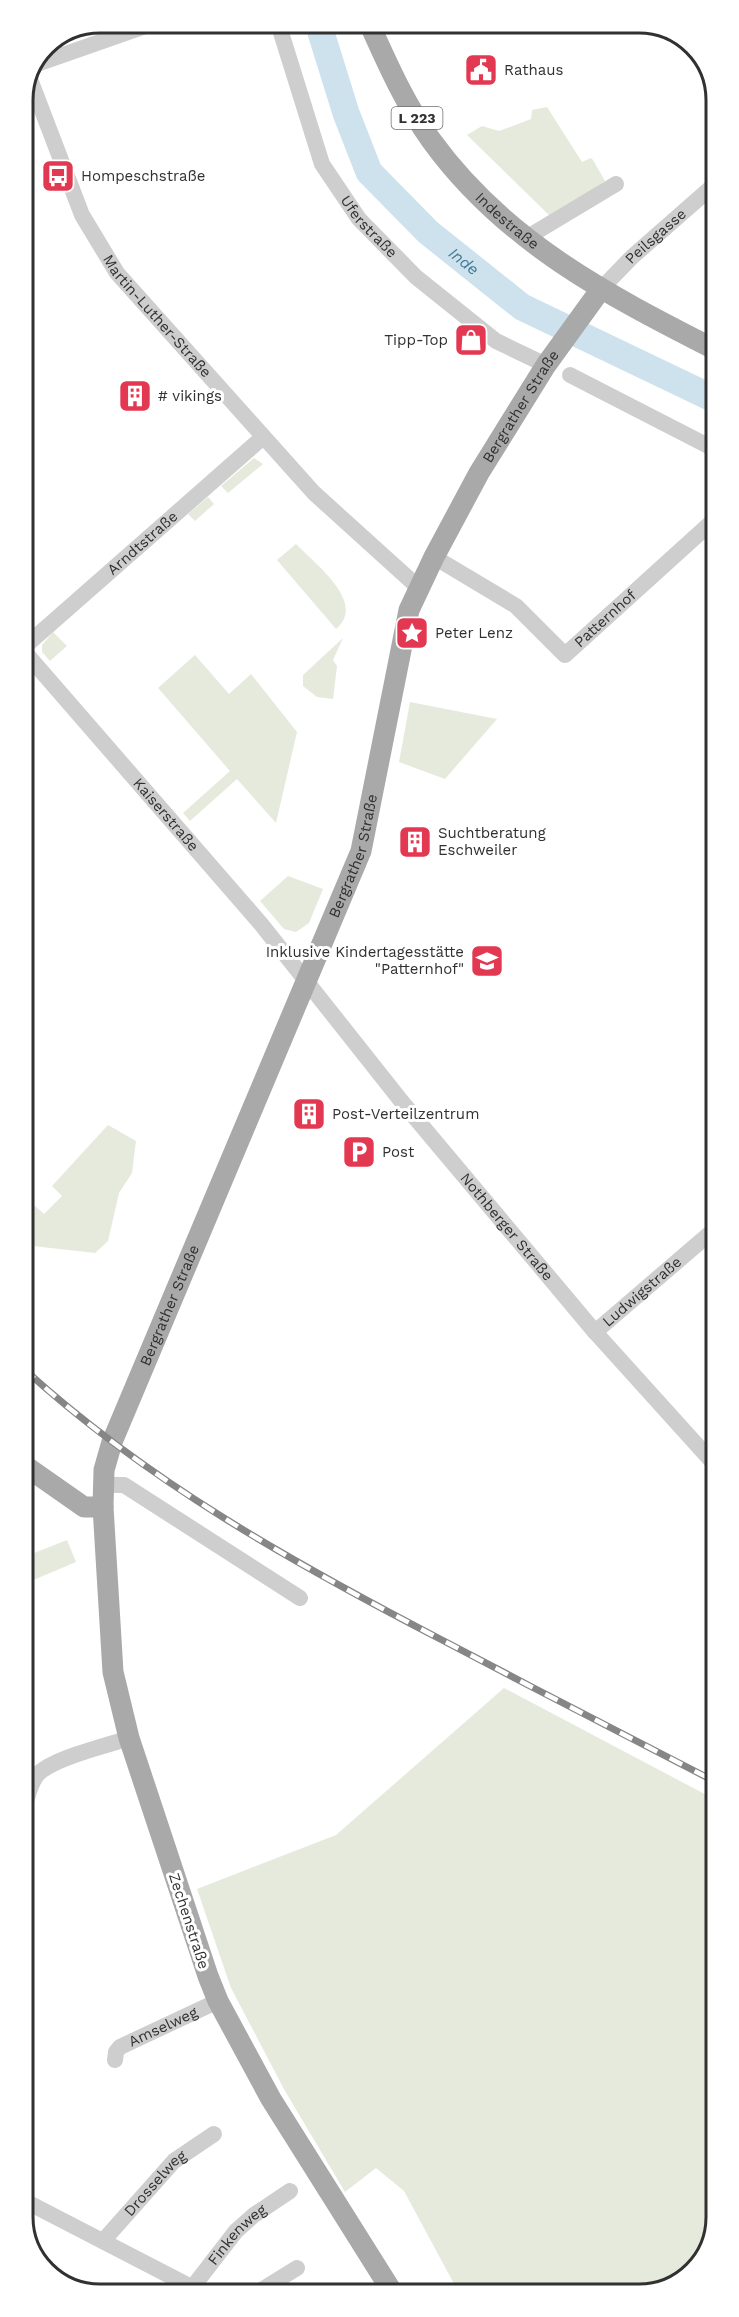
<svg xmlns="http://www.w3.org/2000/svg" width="739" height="2317" viewBox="0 0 739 2317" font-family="'Work Sans',sans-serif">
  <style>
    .green { fill: #e5eadd }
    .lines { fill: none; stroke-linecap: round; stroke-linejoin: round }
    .river { stroke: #cde2ed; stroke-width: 27 }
    .minor { stroke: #cecece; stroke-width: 16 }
    .major { stroke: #a9a9a9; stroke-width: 21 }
    .rail-casing { stroke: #868686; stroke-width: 7 }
    .rail { stroke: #fff; stroke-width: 4.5; stroke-dasharray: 14; stroke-linecap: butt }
    .labels { text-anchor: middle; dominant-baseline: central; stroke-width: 6; stroke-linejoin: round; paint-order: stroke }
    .shield { fill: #fff; stroke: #6f6f6f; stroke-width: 1.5 }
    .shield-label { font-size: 14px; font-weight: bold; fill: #313131 }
    .poi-label { font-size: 15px; fill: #313131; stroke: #fff; text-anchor: start }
    .street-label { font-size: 15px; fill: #313131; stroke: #fff }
    .water-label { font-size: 16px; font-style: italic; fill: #3f7993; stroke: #fff }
    .rim { fill: none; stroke: #313131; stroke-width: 3 }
  </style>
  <rect width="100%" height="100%" fill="#fff"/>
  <!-- green -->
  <g class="green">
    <polygon points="547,107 582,162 591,158 593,160 605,181 552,218 467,135 482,126 499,131 531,119 532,110"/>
    <polygon points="254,458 263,464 228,493 221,486"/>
    <polygon points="208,497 214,504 195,521 188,514"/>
    <path d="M296,544C314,563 368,603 336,629L277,560Z"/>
    <polygon points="53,632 67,646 50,661 42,652 42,645"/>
    <polygon points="343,638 333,660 337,666 333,699 317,697 303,686 303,675"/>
    <polygon points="195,655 229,694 251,674 297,732 276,823 237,779 190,821 183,813 230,771 158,688"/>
    <polygon points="410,702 497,719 445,779 399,762"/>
    <polygon points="288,876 323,889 309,923 296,932 284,929 260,901"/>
    <polygon points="108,1125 136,1141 132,1173 119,1193 108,1241 95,1253 33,1246 24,1239 24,1220 35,1206 44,1214 62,1196 52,1186"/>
    <polygon points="67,1540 76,1562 24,1584 24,1557"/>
    <polygon points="504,1688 716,1800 716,2217 700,2264 659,2292 459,2293 404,2191 376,2168 345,2192 285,2091 231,1988 197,1889 336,1835"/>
    <polygon points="716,1720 716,1765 708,1761"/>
  </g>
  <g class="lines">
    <!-- river -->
    <path class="river" id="s1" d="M318,23L346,113L369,172L428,232L522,307L714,399"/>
    <!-- minor -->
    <g class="minor">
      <path id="s2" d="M278,23L322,164L359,219L416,277L496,341L546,365"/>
      <polyline points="37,64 154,23"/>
      <path id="s3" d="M30,79L82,215L117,273L314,493L419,588"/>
      <polyline points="526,238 616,184"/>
      <path id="s4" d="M601,289L632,257L714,185"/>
      <polyline points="570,375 714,449"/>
      <path id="s5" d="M434,557L516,606L565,655L714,520"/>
      <path id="s6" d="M23,648L262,438"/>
      <path id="s7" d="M23,650L261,924L402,1102L595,1332L716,1466"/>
      <path id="s8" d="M595,1332L715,1229"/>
      <polyline points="103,1485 124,1485 300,1598"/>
      <path d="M25,1805C28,1795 30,1784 37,1775C52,1758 107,1746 129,1738"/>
      <path id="s9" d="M115,2060L116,2052L120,2047L218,2001"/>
      <polyline points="25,2201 205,2294"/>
      <path id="s10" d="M103,2241L174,2161L214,2134"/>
      <path id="s11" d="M192,2288L236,2231L254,2215L290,2191"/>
      <polyline points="255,2294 297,2268"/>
    </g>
    <!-- major -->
    <g class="major">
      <path id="s12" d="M369,23C387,63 405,104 431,140C504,241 606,294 714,349"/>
      <polyline points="24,1465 84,1507 103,1507"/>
      <path id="s13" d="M393,2293L271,2099L218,2001L208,1976L129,1738L113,1672L103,1507L104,1470L112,1442L361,851L409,610L434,557L479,473L546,365L601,289"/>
    </g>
    <defs>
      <path id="rail" d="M24,1369C148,1482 294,1563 442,1640C533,1688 625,1735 716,1782"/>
    </defs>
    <!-- rail casing -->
    <use href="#rail" class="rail-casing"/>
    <!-- rail -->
    <use href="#rail" class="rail"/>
  </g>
  <!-- icons -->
  <defs>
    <symbol id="civic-square" viewBox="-11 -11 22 22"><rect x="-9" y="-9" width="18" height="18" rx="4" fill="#e33851" stroke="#fff"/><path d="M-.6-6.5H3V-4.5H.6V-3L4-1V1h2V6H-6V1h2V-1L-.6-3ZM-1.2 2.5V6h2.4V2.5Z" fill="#fff"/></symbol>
    <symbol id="bus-square" viewBox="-11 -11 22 22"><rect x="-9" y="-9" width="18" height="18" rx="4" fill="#e33851" stroke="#fff"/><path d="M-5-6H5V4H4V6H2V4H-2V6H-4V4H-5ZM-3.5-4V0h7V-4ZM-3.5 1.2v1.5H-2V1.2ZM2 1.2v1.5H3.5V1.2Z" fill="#fff"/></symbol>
    <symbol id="shop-square" viewBox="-11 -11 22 22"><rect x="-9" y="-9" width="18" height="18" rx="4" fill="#e33851" stroke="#fff"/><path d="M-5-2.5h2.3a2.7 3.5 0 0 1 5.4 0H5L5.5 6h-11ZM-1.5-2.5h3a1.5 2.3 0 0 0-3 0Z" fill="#fff"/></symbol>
    <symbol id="building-square" viewBox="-11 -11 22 22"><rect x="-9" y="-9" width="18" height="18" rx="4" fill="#e33851" stroke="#fff"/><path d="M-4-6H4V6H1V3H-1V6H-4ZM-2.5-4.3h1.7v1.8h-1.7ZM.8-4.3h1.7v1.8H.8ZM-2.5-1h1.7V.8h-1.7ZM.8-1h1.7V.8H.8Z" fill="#fff"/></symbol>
    <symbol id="sight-square" viewBox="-11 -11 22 22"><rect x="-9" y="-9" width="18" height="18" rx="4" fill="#e33851" stroke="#fff"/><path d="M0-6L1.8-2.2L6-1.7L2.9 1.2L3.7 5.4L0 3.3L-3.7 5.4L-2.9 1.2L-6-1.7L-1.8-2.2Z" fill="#fff"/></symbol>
    <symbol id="school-square" viewBox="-11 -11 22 22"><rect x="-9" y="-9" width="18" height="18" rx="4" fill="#e33851" stroke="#fff"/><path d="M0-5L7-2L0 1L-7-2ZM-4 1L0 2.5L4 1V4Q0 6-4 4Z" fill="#fff"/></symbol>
    <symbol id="parking-square" viewBox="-11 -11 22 22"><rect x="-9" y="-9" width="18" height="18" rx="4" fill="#e33851" stroke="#fff"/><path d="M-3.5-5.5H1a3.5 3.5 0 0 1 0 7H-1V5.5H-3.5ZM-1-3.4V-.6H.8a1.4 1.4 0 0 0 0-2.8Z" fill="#fff"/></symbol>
  </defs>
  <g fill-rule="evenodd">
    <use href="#civic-square" x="462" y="51" width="38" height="38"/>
    <use href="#bus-square" x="39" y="157" width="38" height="38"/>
    <use href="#shop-square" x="452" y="321" width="38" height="38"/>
    <use href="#building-square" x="116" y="377" width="38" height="38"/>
    <use href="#sight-square" x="393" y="614" width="38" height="38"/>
    <use href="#building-square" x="396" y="823" width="38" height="38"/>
    <use href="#school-square" x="468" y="942" width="38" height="38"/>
    <use href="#building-square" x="290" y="1095" width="38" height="38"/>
    <use href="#parking-square" x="340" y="1133" width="38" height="38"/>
  </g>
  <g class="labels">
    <!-- shield labels -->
    <rect class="shield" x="391.5" y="107" width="51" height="22" rx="4.5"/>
    <g class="shield-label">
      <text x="417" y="118">L 223</text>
    </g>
    <!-- poi labels -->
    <g class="poi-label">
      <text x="504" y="70">Rathaus</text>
      <text x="81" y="176">Hompeschstraße</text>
      <text x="448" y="340" text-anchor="end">Tipp-Top</text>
      <text x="158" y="396"># vikings</text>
      <text x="435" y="633">Peter Lenz</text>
      <text x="438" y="833">Suchtberatung<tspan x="438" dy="17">Eschweiler</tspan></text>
      <text x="464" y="952" text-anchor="end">Inklusive Kindertagesstätte<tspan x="464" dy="17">"Patternhof"</tspan></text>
      <text x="332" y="1114">Post-Verteilzentrum</text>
      <text x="382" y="1152">Post</text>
    </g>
    <!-- street labels -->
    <g class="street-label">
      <text stroke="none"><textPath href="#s12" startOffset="244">Indestraße</textPath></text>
      <text stroke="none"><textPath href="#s2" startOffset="226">Uferstraße</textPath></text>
      <text stroke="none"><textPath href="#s4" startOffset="76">Peilsgasse</textPath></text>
      <text stroke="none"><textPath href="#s3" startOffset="272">Martin-Luther-Straße</textPath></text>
      <text stroke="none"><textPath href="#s13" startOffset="2037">Bergrather Straße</textPath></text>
      <text stroke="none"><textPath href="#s6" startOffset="159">Arndtstraße</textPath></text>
      <text stroke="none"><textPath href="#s5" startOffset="219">Patternhof</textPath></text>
      <text stroke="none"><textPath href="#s7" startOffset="218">Kaiserstraße</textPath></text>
      <text stroke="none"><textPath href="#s13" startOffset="1552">Bergrather Straße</textPath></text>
      <text stroke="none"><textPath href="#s7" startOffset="753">Nothberger Straße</textPath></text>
      <text stroke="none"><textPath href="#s8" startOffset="62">Ludwigstraße</textPath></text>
      <text stroke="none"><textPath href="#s13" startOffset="1066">Bergrather Straße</textPath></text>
      <text transform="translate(189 1921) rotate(72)">Zechenstraße</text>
      <text stroke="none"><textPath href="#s9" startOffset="62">Amselweg</textPath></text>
      <text stroke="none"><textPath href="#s10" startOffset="78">Drosselweg</textPath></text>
      <text stroke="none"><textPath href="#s11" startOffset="70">Finkenweg</textPath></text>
    </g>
    <!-- water labels -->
    <g class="water-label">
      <text stroke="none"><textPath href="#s1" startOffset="288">Inde</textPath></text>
    </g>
  </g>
  <!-- crop -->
  <path d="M0 0H739V2317H0ZM100 33H639A67 67 0 0 1 706 100V2217A67 67 0 0 1 639 2284H100A67 67 0 0 1 33 2217V100A67 67 0 0 1 100 33Z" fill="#fff" fill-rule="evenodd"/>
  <path class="rim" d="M100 33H639A67 67 0 0 1 706 100V2217A67 67 0 0 1 639 2284H100A67 67 0 0 1 33 2217V100A67 67 0 0 1 100 33Z"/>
</svg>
